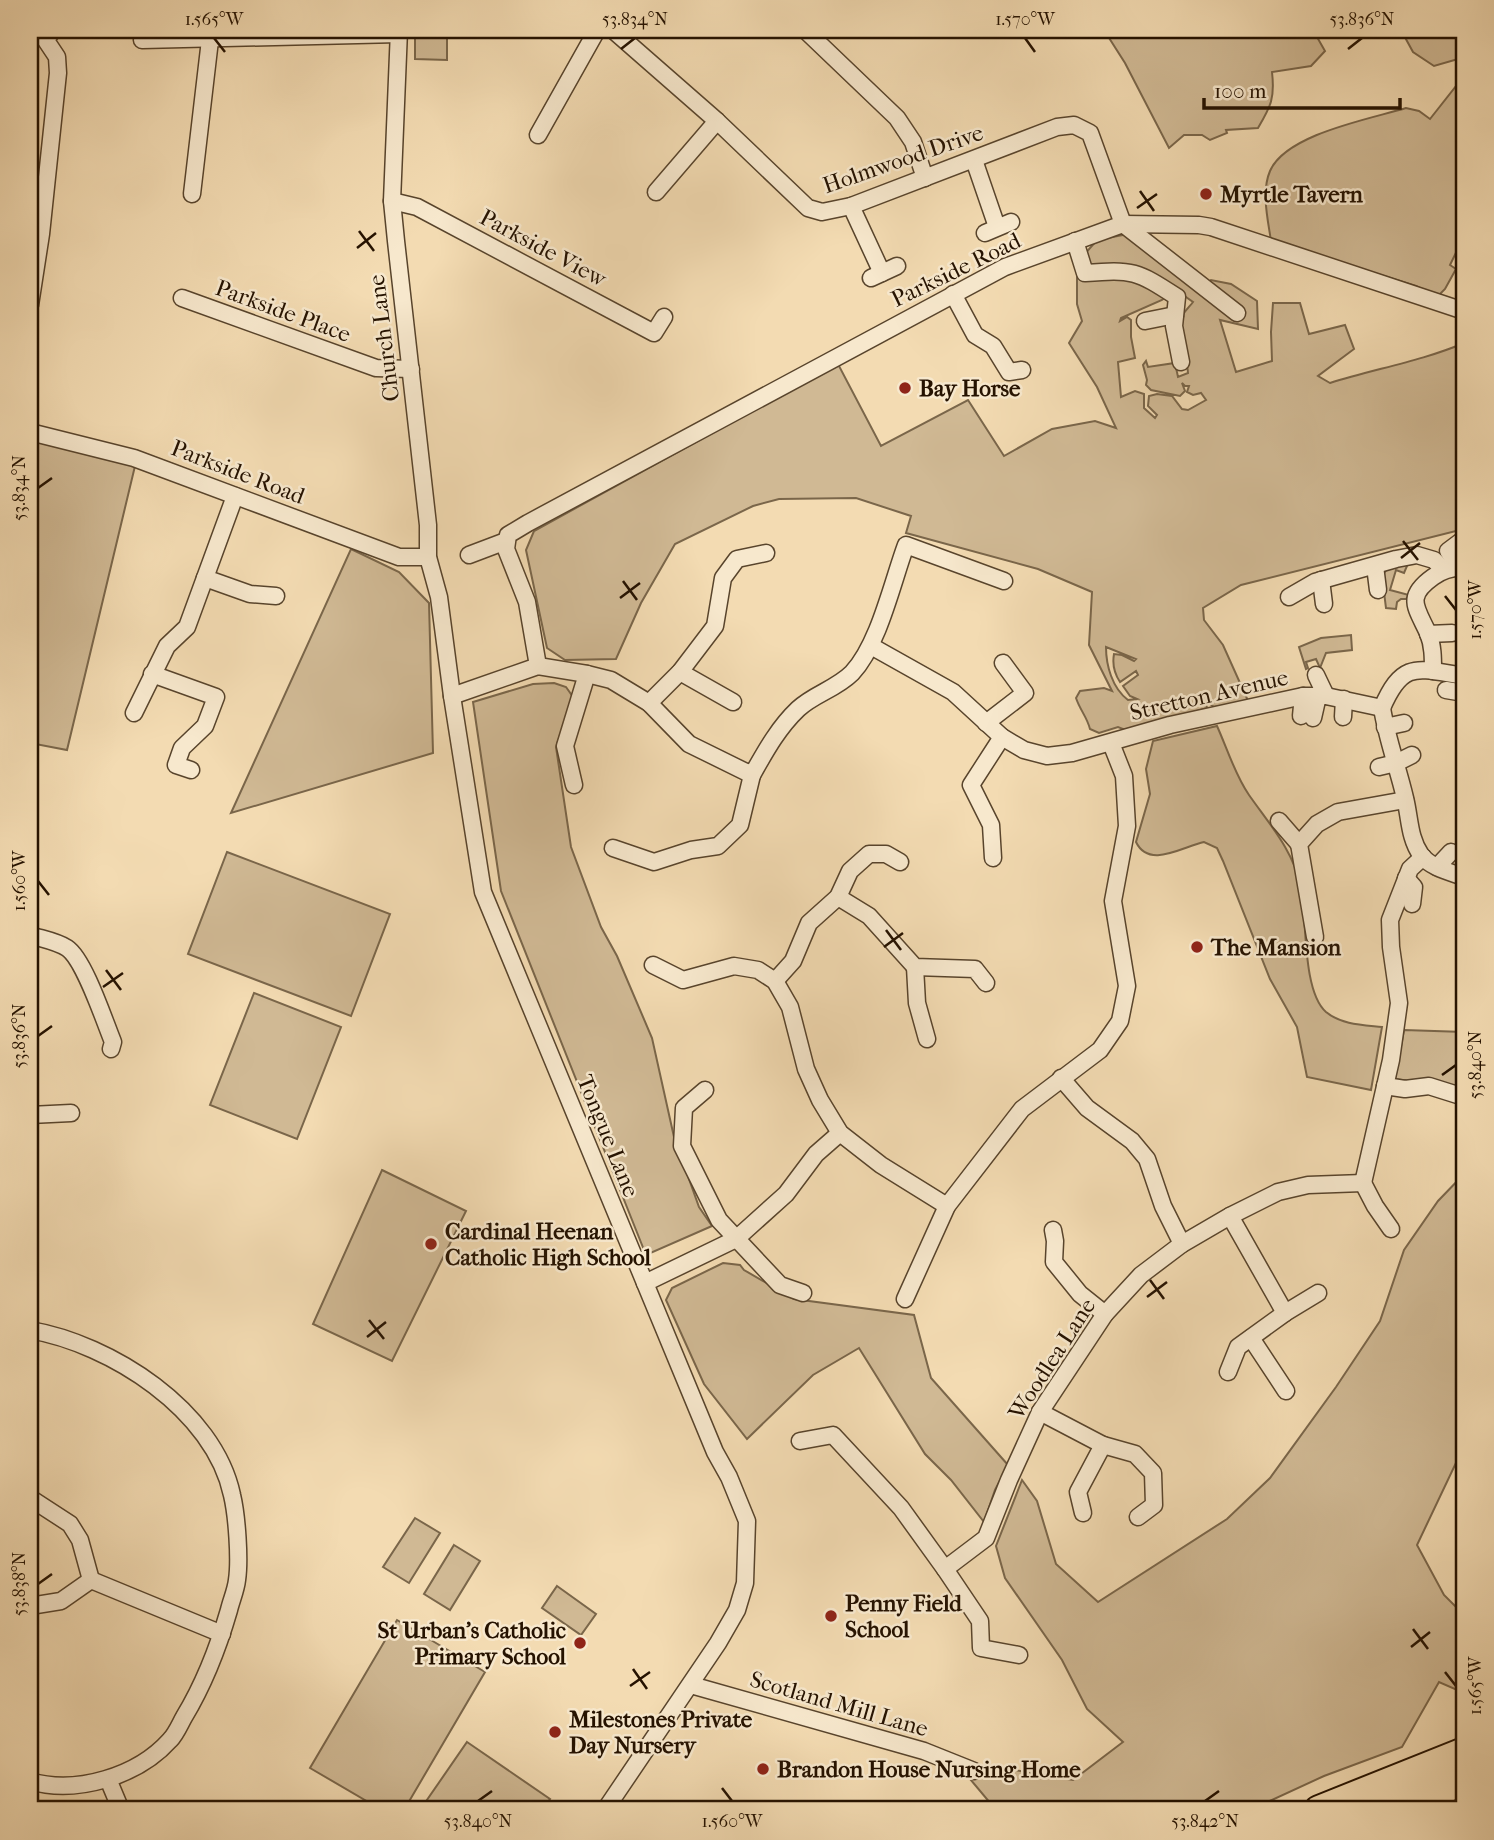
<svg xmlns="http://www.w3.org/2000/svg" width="1494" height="1840" viewBox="0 0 1494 1840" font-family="'IM FELL French Canon',serif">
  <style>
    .green { fill: #d0b994; stroke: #7a664a; stroke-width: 2; fill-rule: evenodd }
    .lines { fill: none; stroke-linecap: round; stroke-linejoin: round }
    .street-casing { stroke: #58442c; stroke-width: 19 }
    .highway-casing { stroke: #251200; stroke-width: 32 }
    .street { stroke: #f7e8cd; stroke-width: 16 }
    .highway { stroke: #f3dbb2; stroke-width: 28 }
    .ticks { fill: none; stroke: #251200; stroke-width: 2.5 }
    .poi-dot { fill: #8f2418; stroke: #f7e8cd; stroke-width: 2.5 }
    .labels { text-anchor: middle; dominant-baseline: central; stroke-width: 5; stroke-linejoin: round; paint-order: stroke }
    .street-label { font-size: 23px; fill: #251200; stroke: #f7e8cd }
    .poi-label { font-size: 23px; font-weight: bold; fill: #251200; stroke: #f7e8cd; text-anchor: start }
    .neatline { fill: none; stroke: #251200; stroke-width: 2.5 }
    .ticks-label { font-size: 18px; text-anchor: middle; fill: #251200 }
  </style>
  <rect width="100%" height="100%" fill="#f3dbb2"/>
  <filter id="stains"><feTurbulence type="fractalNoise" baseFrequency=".00286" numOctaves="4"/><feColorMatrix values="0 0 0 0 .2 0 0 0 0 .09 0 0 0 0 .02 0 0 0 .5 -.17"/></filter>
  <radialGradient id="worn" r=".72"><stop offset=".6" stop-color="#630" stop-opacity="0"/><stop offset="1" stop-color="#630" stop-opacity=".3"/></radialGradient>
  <!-- green -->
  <g class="green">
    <polygon points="415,30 447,30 447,60 415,59"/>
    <path d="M1104,30H1321L1317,37L1325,51L1311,66L1272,72C1275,98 1271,106 1258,128L1226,130L1227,133L1210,140L1202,135H1184L1169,148L1125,63Z"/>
    <polygon points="1401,30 1464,30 1464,74 1458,59 1434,66 1413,52"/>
    <path d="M1464,76V236L1450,265L1456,269L1445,289L1437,297L1416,286L1271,241C1268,220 1261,192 1270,171C1286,134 1370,119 1406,108L1419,111L1430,119Z"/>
    <path d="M1128,234L1201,292L1211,280L1231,284L1257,301L1258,329L1220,320L1236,372L1272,361L1271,332L1273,303H1300L1309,334L1345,325L1354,349L1318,376L1330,383C1374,369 1422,361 1464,343V529L1241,585L1203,608L1204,620L1223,645L1249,703L1214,707L1210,704L1208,696L1205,698L1207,708L1128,731L1118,727L1099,733L1090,729C1087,717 1080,710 1076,698L1080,691L1104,688L1112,691L1089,645L1092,592L1038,569L906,533L911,516L856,498L779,499L753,506L675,544L641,603L616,659L565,660L547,648L526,550L534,531L838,364L881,446L968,400L1004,456L1052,429L1095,421L1116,428L1097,387L1069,343L1082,321L1077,304V263L1097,240ZM1176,290L1193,302C1190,306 1185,311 1182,316C1174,334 1187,355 1188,373L1178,377L1175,363L1148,367L1146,361L1143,365L1147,380L1146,385L1151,390L1180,396L1185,391L1182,383L1185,386H1189L1187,392L1193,395L1201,393L1206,400L1188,410L1182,409L1172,396L1157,394L1149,396L1148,406L1157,415L1155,418L1144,408V394L1135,391L1121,397L1118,362L1135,358L1131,337V320L1127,317L1120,321L1121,318L1162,300ZM1106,647L1136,659L1134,661L1122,655L1114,654C1112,665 1114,673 1120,682L1136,671L1138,675L1123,686L1130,696L1137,699L1128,700C1112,688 1106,665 1106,647Z"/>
    <polygon points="30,440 135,466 67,750 30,743"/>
    <polygon points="351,549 399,572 429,603 433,753 231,813"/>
    <polygon points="1404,563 1407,566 1404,573 1396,570 1390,590 1409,595 1406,599 1401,599 1397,602 1396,609 1386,608 1382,576 1387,569"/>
    <polygon points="1351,635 1352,650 1326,653 1320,668 1316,659 1306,662 1308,668 1306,669 1299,647 1321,638"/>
    <polygon points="554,683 566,687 573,697 556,747 571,847 601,927 617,956 652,1038 674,1137 699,1207 712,1226 646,1255 501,891 473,702 533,684"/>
    <path d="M1217,726C1227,748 1235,775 1249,795C1270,825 1293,850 1301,887C1307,918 1302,991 1326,1012C1342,1025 1363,1025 1382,1027L1371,1090L1307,1077L1297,1027L1270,979L1223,861L1217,848L1204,842C1182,847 1149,869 1136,842L1150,794L1146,769L1153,741Z"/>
    <polygon points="227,852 390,914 351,1016 188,954"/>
    <polygon points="254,993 341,1027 297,1139 210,1105"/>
    <polygon points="1404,1030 1464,1032 1464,1089 1395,1079"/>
    <polygon points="382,1170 466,1211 392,1361 313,1324"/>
    <polygon points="1464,1174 1464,1446 1417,1545 1444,1595 1464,1615 1464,1693 1439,1682 1402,1747 1324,1776 1250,1810 996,1810 970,1779 1003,1768 1073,1780 1123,1742 1087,1709 1062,1660 1005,1578 996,1546 1022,1480 1037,1501 1056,1564 1098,1602 1227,1519 1270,1478 1336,1387 1380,1321 1404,1250 1438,1201"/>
    <polygon points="723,1263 740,1265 744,1270 794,1299 914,1315 931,1378 1008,1465 995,1490 984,1522 951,1480 925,1454 859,1348 813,1375 747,1439 704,1384 666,1300 672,1288"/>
    <polygon points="415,1518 440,1533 409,1583 383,1567"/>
    <polygon points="454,1545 480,1561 450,1610 424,1594"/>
    <polygon points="557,1586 596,1614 581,1635 542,1608"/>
    <polygon points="397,1620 485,1672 404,1810 382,1810 310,1768"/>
    <polygon points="467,1742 550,1799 542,1810 420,1810"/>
  </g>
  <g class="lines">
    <defs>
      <g id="street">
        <polyline points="399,30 392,201 396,241 428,525 428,557 439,597 452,696 483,892 715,1452 729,1477 747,1521 745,1583 737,1610 718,1643 605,1810"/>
        <polyline points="613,30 717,121 808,208 822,212 851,206 1057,127 1074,125 1090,133 1123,224 1237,313"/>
        <polyline points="805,30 897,118 913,142 925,178"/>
        <polyline points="142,40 399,34"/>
        <polyline points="538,135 597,30"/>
        <polyline points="974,160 997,227"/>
        <polyline points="656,192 717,121"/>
        <polyline points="192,194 210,40"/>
        <polyline points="392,201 417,207 654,333 664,317"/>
        <polyline points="851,206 882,273"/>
        <polyline points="985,233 1011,222"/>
        <path d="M1075,241L1085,273C1133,269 1137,271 1177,297L1174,326L1181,362"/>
        <polyline points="871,278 897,266"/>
        <polyline points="953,294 975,335 993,346 1009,372 1022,370"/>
        <polyline points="182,298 376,368 411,369"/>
        <polyline points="30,305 41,234 58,73 57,57 45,39 51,33 51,30"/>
        <polyline points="1145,321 1175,315"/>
        <polyline points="30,432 134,458 399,557 428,557"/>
        <polyline points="469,555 506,541"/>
        <polyline points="1375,566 1378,590"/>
        <polyline points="1459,568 1448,551 1464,539"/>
        <polyline points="205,578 250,594 276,596"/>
        <polyline points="1321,580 1324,604"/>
        <polyline points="1289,597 1315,582 1396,559 1417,555 1434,560 1444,570"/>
        <polyline points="1428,634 1452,633"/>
        <path d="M871,646L953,692L1002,737L1024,750L1047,756L1072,753L1170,725L1303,696H1326L1382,708C1403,659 1418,669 1464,676"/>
        <polyline points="538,666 527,602 506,549 508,535 528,523 1005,267 1123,224 1199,225 1211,227 1464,311"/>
        <path d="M1433,671C1433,658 1433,645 1428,633C1416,607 1405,597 1433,577C1443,570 1452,567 1464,568"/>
        <polyline points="680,672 733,702"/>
        <polyline points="152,674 216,697 205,726 182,748 176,765 191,770"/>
        <polyline points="1316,675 1326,696"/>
        <polyline points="1446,690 1458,692 1464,688"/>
        <path d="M452,696L538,666L587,674L611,680L649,703L689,744L752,775C765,752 778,728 798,709C814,694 836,689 852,673C879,644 892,583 906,545L1004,581"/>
        <polyline points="649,703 680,672 715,626 723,578 737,559 766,553"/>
        <path d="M1382,708C1387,739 1398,768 1405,798C1410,818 1409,838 1421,855C1431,868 1450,872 1464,877"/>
        <polyline points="134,713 167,646 187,627 235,496"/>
        <polyline points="1301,716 1303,696"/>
        <polyline points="1343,717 1344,699"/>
        <polyline points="1313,718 1318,696"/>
        <polyline points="986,723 1025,693 1003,663"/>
        <polyline points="1385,727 1404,723"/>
        <polyline points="1379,767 1396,763 1412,755"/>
        <polyline points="574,785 565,746 587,674"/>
        <polyline points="1279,821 1299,844"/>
        <polyline points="613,848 654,862 691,850 718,846 740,825 752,775"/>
        <polyline points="993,858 991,825 971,785 1002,737"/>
        <polyline points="1437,867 1451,852"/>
        <polyline points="1406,878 1414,887 1412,904"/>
        <polyline points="838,897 869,916 915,967 975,969 986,983"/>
        <path d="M30,935C42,939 56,941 67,948C84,959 104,1020 113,1042L111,1049"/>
        <polyline points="1315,937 1299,844 1317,824 1338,812 1405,800"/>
        <polyline points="653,965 683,980 734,966 758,970 775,981 790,1007 806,1069 820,1100 840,1133 881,1165 947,1206"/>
        <polyline points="915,967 917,1003 927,1039"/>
        <polyline points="775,981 793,961 809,923 838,897 850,871 869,854 886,854 900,862"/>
        <polyline points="1061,1078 1087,1108 1132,1141 1147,1159 1163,1206 1182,1244"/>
        <polyline points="1385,1086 1405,1089 1429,1086 1464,1097"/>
        <polyline points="705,1090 684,1108 682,1146 719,1220 780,1285 803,1293"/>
        <polyline points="30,1115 71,1113"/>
        <polyline points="1363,1183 1391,1060 1399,1003 1391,947 1390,920 1410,869 1423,857"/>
        <polyline points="1363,1183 1375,1206 1391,1229"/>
        <polyline points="1230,1216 1285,1313 1318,1293"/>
        <polyline points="1053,1230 1055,1241 1054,1262 1080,1294 1105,1314"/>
        <polyline points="645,1283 736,1239 786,1194 816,1154 840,1133"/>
        <polyline points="905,1299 947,1206 1022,1109 1100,1050 1120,1021 1127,986 1113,901 1127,826 1124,776 1111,743"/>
        <path d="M30,1330C111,1344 214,1410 232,1495C237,1516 240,1560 237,1580C236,1590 231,1601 229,1610C218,1648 204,1684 184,1717C180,1724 176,1734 170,1740C138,1776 76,1795 30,1781"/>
        <polyline points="1251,1338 1286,1391"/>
        <polyline points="1228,1372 1238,1347 1285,1313"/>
        <polyline points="1040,1412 1103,1445 1135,1454 1153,1473 1154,1505 1138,1517"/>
        <polyline points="800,1441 833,1435 901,1508 945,1569 980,1621 981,1648 1019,1655"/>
        <polyline points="30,1498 70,1524 80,1540 91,1580"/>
        <polyline points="1083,1513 1078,1492 1103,1445"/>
        <polyline points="945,1569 986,1538 1009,1480 1040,1412 1105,1314 1141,1275 1182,1244 1230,1216 1278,1192 1308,1185 1363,1183"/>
        <polyline points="91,1580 222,1634"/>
        <polyline points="30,1606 61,1601 91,1580"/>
        <polyline points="691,1685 924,1751 974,1771"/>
        <polyline points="108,1779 121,1810"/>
      </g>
      <g id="highway">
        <polyline points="1319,1810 1464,1752"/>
        <polyline points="1389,1810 1464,1781"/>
      </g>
    </defs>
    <!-- street casing -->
    <use href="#street" class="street-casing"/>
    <!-- highway casing -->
    <use href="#highway" class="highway-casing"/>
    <!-- street -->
    <use href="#street" class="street"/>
    <!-- highway -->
    <use href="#highway" class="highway"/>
  </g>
  <!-- ticks -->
  <path class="ticks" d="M214,38L225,52M1025,38L1035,52M621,49L635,38M1348,49L1362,38M1140,191L1154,211M1137,208L1157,194M359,231L374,251M357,248L376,233M38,488L52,478M1403,541L1418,560M1401,558L1420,543M623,581L637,600M1445,596L1456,610M620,598L640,583M38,881L49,895M886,930L901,950M884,947L903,933M106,970L121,990M103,987L123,973M38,1036L52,1026M1442,1075L1456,1065M1150,1280L1164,1299M1147,1297L1167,1282M369,1320L384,1339M367,1337L386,1322M38,1584L52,1574M1413,1629L1428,1649M1411,1647L1430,1632M633,1669L647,1689M1445,1672L1456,1686M630,1686L650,1672M722,1788L732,1801M478,1801L492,1791M1205,1801L1219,1791"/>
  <!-- markers -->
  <g class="poi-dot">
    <circle cx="1206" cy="194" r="7"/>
    <circle cx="905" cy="388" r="7"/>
    <circle cx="1197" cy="947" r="7"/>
    <circle cx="431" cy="1244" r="7"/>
    <circle cx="831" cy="1616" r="7"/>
    <circle cx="580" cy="1643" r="7"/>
    <circle cx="555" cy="1732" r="7"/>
    <circle cx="763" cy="1769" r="7"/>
  </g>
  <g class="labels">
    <!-- street labels -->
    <g class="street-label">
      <text transform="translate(903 159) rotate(-19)">Holmwood Drive</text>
      <text transform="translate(543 248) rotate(28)">Parkside View</text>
      <text transform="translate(956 270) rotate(-26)">Parkside Road</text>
      <text transform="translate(283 311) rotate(20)">Parkside Place</text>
      <text transform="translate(384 338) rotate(-97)">Church Lane</text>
      <text transform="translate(238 472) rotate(21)">Parkside Road</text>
      <text transform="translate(1209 695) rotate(-13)">Stretton Avenue</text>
      <text transform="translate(608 1136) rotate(68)">Tongue Lane</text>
      <text transform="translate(1052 1359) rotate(-57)">Woodlea Lane</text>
      <text transform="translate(839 1704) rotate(16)">Scotland Mill Lane</text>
    </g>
    <!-- poi labels -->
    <g class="poi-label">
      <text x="1220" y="194">Myrtle Tavern</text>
      <text x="919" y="388">Bay Horse</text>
      <text x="1211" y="947">The Mansion</text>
      <text x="445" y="1231">Cardinal Heenan<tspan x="445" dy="26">Catholic High School</tspan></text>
      <text x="845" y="1603">Penny Field<tspan x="845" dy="26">School</tspan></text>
      <text x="566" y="1630" text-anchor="end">St Urban's Catholic<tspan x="566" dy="26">Primary School</tspan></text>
      <text x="569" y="1719">Milestones Private<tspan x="569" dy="26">Day Nursery</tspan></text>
      <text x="777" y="1769">Brandon House Nursing Home</text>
    </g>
  </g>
  <!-- margin -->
  <rect width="1494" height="1840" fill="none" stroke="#f3dbb2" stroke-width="77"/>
  <!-- scale -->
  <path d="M1204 98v10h196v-10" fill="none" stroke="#251200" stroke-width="3.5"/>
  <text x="1214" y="98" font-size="21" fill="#251200" stroke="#f7e8cd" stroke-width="5" paint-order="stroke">100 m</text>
  <rect x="38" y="38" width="1418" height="1763" class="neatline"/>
  <g class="ticks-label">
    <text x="214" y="25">1.565°W</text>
    <text x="635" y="25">53.834°N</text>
    <text x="1025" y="25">1.570°W</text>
    <text x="1362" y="25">53.836°N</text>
    <text transform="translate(19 488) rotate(-90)" y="6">53.834°N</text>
    <text transform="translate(1475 610) rotate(-90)" y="6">1.570°W</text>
    <text transform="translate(19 881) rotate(-90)" y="6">1.560°W</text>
    <text transform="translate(19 1036) rotate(-90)" y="6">53.836°N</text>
    <text transform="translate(1475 1065) rotate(-90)" y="6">53.840°N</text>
    <text transform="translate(19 1584) rotate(-90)" y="6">53.838°N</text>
    <text transform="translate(1475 1686) rotate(-90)" y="6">1.565°W</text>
    <text x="478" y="1827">53.840°N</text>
    <text x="732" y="1827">1.560°W</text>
    <text x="1205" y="1827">53.842°N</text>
  </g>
  <rect width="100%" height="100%" filter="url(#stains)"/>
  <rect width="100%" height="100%" fill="url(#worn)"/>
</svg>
